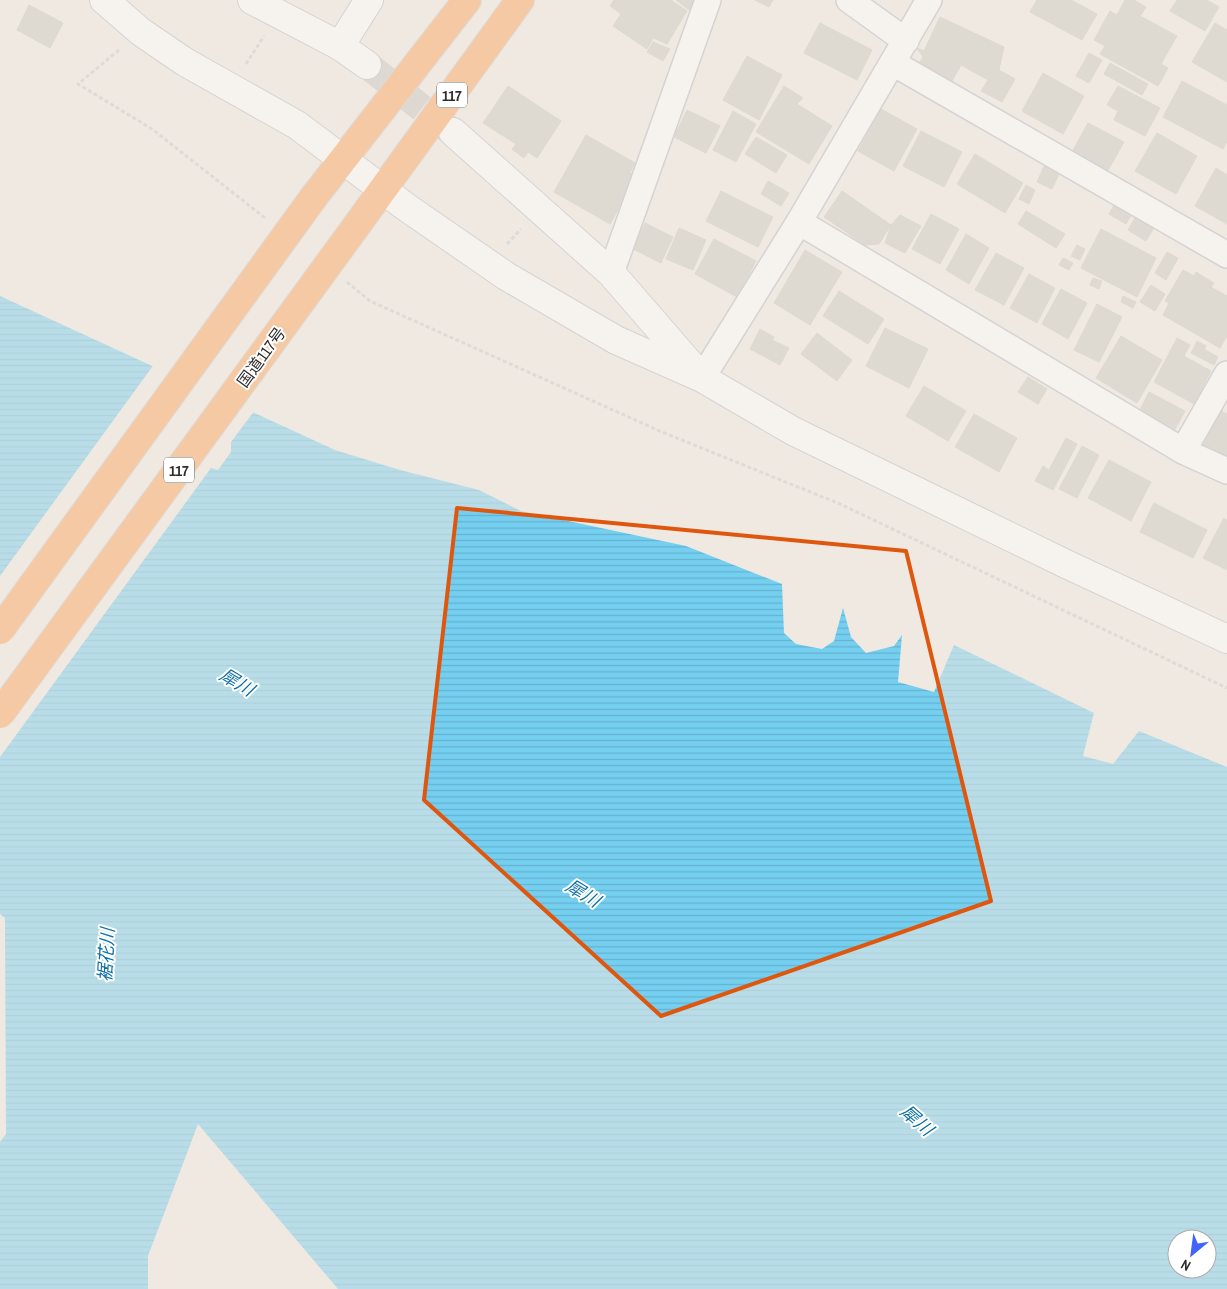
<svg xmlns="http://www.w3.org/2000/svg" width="1227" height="1289" viewBox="0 0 1227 1289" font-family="'Archivo Narrow','Noto Sans JP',sans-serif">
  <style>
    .water { fill: url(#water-rules); fill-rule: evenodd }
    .pier { fill: #efe9e1 }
    .building { fill: #cbc7bf; stroke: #cbc5ba }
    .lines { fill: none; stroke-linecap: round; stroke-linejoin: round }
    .secondary-tunnel { stroke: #c8c4bd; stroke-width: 28; stroke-dasharray: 28 14; stroke-linecap: butt }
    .street-casing { stroke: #b4b7c1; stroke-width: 28 }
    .secondary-casing { stroke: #b4b7c1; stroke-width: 30 }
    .highway-casing { stroke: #c9c9c9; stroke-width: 30 }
    .path { stroke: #c9c9c9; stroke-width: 3; stroke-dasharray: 4 2.5; stroke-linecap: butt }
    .street { stroke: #fff; stroke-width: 25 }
    .secondary { stroke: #fff; stroke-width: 28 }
    .highway { stroke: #ffa35c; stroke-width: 28 }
    .highway-bridge-casing { stroke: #c9c9c9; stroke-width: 30; stroke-linecap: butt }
    .highway-bridge { stroke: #ffa35c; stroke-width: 28 }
    .marked { fill: none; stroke: #df570e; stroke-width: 4; stroke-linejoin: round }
    .labels { text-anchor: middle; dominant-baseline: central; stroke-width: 4; stroke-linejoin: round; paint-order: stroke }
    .shield { fill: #fff; stroke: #6d6d6d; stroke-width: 1 }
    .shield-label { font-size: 15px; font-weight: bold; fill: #2e2e2e }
    .street-label { font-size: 16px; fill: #2e2e2e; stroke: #fff }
    .water-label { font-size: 18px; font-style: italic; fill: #0d6fa3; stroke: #fff }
  </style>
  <defs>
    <pattern id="water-rules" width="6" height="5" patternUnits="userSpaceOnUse" patternTransform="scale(1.25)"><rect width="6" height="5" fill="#75cff0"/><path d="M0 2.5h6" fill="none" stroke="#66b2ce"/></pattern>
  </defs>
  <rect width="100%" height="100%" fill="#efe9e1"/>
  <!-- water -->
  <path class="water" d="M0,296L335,450L400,470L479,490L521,511L686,546L782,584L784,633L796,644L822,649L834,641L843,608L851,637L866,653L894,646L902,635L898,682L934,692L954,645L1094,713L1083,756L1113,764L1139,731L1227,767V1289H338L198,1124L148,1256V1289H0V1142L6,1134L5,918L0,914ZM1177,1239H1207V1269H1177Z"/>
  <!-- pier -->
  <polygon class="pier" points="155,363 255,410 231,442 231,452 218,470 211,468 0,757 0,576"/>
  <!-- building -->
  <g class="building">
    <polygon points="614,0 671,0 687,11 667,44 653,38 647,49 613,26 621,14 610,6"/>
    <polygon points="676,0 695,0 689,10"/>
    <polygon points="755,0 773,0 769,7"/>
    <polygon points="1037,0 1071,0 1097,14 1082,40 1030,12"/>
    <polygon points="1125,0 1134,0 1146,7 1140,16 1177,36 1161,64 1168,68 1158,86 1100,54 1105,46 1094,40 1110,11 1117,15"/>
    <polygon points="1177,0 1207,0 1219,7 1205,31 1170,11"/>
    <polygon points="29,5 63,23 50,48 17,30"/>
    <polygon points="940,17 1004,47 999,70 1015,79 1002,102 981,91 988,80 961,65 951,83 918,65 923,57 917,48 924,51"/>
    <polygon points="820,23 872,50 857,80 804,53"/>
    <polygon points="1215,23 1227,30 1227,82 1192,62"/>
    <polygon points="653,42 670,49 663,61 647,52"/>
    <polygon points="1089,53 1102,60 1089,83 1076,76"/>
    <polygon points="747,56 782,75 759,120 723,100"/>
    <polygon points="1110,63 1148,84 1142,95 1104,74"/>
    <polygon points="1043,73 1084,96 1063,134 1022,111"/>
    <polygon points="1182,81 1227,105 1227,141 1223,149 1163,117"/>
    <polygon points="508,86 561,121 537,158 528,152 524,158 512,149 516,144 483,123"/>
    <polygon points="784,86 803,98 797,104 832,126 809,164 756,132"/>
    <polygon points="1118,86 1160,108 1145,136 1114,120 1118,111 1107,105"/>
    <polygon points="881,109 917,129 894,171 858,151"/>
    <polygon points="687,110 720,126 706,153 674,137"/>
    <polygon points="733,111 756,124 736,162 713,150"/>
    <polygon points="1088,123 1124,142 1107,172 1072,152"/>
    <polygon points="921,131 962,152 944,187 903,166"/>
    <polygon points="1157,133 1197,156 1176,194 1135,171"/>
    <polygon points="586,135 635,163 630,173 641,179 625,206 621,204 610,224 554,192"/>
    <polygon points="756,137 787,155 776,173 745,154"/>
    <polygon points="975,154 1023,183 1005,213 957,184"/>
    <polygon points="1045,164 1060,172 1052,189 1037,182"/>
    <polygon points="1216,168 1227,175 1227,224 1195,206"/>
    <polygon points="768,181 789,193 781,206 761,194"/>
    <polygon points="1026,185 1035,190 1029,204 1019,199"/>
    <polygon points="721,191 773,217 758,247 706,221"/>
    <polygon points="842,191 891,225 879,244 865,245 824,217"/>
    <polygon points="1117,200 1134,210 1126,224 1109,214"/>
    <polygon points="1026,211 1065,234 1056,248 1018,224"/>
    <polygon points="931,214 959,229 940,264 912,249"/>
    <polygon points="900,215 921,226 905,253 885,243 891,225"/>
    <polygon points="1136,216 1155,226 1146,241 1128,230"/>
    <polygon points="645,223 673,237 661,263 633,249"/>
    <polygon points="679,228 706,240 693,270 666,259"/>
    <polygon points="1101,229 1156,258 1137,297 1081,268"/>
    <polygon points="966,234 989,248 969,284 946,270"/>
    <polygon points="714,239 756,261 737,297 695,274"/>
    <polygon points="1077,245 1085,249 1080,260 1071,256"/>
    <polygon points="805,250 842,272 810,325 774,303"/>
    <polygon points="1167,252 1178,258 1166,280 1155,273"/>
    <polygon points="996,253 1024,268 1004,305 975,290"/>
    <polygon points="1063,258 1073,263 1069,270 1059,265"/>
    <polygon points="1183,270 1194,276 1196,272 1214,283 1211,287 1227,296 1227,336 1220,348 1163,315 1169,303 1165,301"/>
    <polygon points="1029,274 1055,288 1037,323 1010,308"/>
    <polygon points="1093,278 1102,281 1099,289 1090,285"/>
    <polygon points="1151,285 1165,294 1155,311 1140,302"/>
    <polygon points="1061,289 1087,303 1068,339 1042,324"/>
    <polygon points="839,291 884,319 868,344 823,316"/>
    <polygon points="1123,296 1136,302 1133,308 1121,302"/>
    <polygon points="1097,304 1122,317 1099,362 1074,350"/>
    <polygon points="885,328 928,349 909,388 866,366"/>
    <polygon points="760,329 774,337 772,340 789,348 780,365 750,349"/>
    <polygon points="817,333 852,360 837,381 801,354"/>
    <polygon points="1121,336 1162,360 1137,403 1096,378"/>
    <polygon points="1177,338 1190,345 1184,356 1211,371 1194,404 1154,382"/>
    <polygon points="1197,341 1206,346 1204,349 1218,357 1214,365 1191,353"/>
    <polygon points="1028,377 1047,389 1038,404 1018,392"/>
    <polygon points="924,386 966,411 948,441 906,416"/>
    <polygon points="1149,392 1185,411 1174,431 1139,412"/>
    <polygon points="1221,411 1227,414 1227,461 1202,448"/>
    <polygon points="974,414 1017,438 999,472 955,447"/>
    <polygon points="1066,438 1077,444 1053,490 1035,481 1043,466 1049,470"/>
    <polygon points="1082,446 1099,455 1077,498 1059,489"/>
    <polygon points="1109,460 1151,482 1131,521 1088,498"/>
    <polygon points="1154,503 1207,530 1193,558 1140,532"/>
    <polygon points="1224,518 1227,520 1227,570 1203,558"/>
  </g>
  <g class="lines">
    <!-- secondary-tunnel -->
    <polyline class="secondary-tunnel" points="367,65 452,132"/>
    <defs>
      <g id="street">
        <polyline points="849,0 906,41"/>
        <polyline points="893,63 1227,255"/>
        <polyline points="799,222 1183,451 1227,471"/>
        <polyline points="611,273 708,0"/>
        <polyline points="702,378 799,222 929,0"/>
        <polyline points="1183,451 1227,374"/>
      </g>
      <g id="secondary">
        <polyline points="104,0 141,32 185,62 297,125 406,207 506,276 616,340 702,378 793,431 1066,564 1227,639"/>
        <polyline points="252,0 340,46"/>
        <polyline points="367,65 340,46 369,0"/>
        <polyline points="453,132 611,273 696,371"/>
      </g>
      <g id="highway">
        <polyline points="313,198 467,0"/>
        <polyline points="357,225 520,0"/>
      </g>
    </defs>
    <!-- street casing -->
    <use href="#street" class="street-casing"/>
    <!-- secondary casing -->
    <use href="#secondary" class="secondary-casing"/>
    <!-- highway casing -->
    <use href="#highway" class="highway-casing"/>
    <!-- path -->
    <g class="path">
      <polyline points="119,50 78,84 152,129 265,218"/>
      <polyline points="246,64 264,36"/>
      <polyline points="507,244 521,229"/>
      <polyline points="347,282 370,301 662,432 840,504 1227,688"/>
    </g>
    <!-- street -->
    <use href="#street" class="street"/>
    <!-- secondary -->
    <use href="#secondary" class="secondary"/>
    <!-- highway -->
    <use href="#highway" class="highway"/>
    <defs>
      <g id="highway-bridge">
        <polyline points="0,630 313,198"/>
        <polyline points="0,714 357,225"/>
      </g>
    </defs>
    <!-- highway-bridge casing -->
    <use href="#highway-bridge" class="highway-bridge-casing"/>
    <!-- highway-bridge -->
    <use href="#highway-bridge" class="highway-bridge"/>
  </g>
  <!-- marked area -->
  <path d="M0 0H1227V1289H0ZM457,508L906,551L991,901L661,1016L424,800Z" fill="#efe9e1" fill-opacity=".55" fill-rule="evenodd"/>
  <path class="marked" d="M457,508L906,551L991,901L661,1016L424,800Z"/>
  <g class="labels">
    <!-- shield labels -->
    <g class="shield">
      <rect x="437" y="82.5" width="30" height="25" rx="4"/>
      <rect x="164" y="457.5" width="30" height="25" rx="4"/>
    </g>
    <g class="shield-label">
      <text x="452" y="95">117</text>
      <text x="179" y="470">117</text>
    </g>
    <!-- street labels -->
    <g class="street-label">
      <text transform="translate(261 357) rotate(-54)">国道117号</text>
    </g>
    <!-- water labels -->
    <g class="water-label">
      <text transform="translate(237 682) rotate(31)">犀川</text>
      <text transform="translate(583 893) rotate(31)">犀川</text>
      <text transform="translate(106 955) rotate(-87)">裾花川</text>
      <text transform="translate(917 1120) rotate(41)">犀川</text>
    </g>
  </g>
  <!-- north arrow -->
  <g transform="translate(1192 1254) rotate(209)"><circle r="24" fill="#ffffff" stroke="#ababab"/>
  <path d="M0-4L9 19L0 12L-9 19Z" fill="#4264fb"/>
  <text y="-8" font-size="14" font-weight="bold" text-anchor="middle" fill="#2e2e2e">N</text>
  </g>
</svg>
